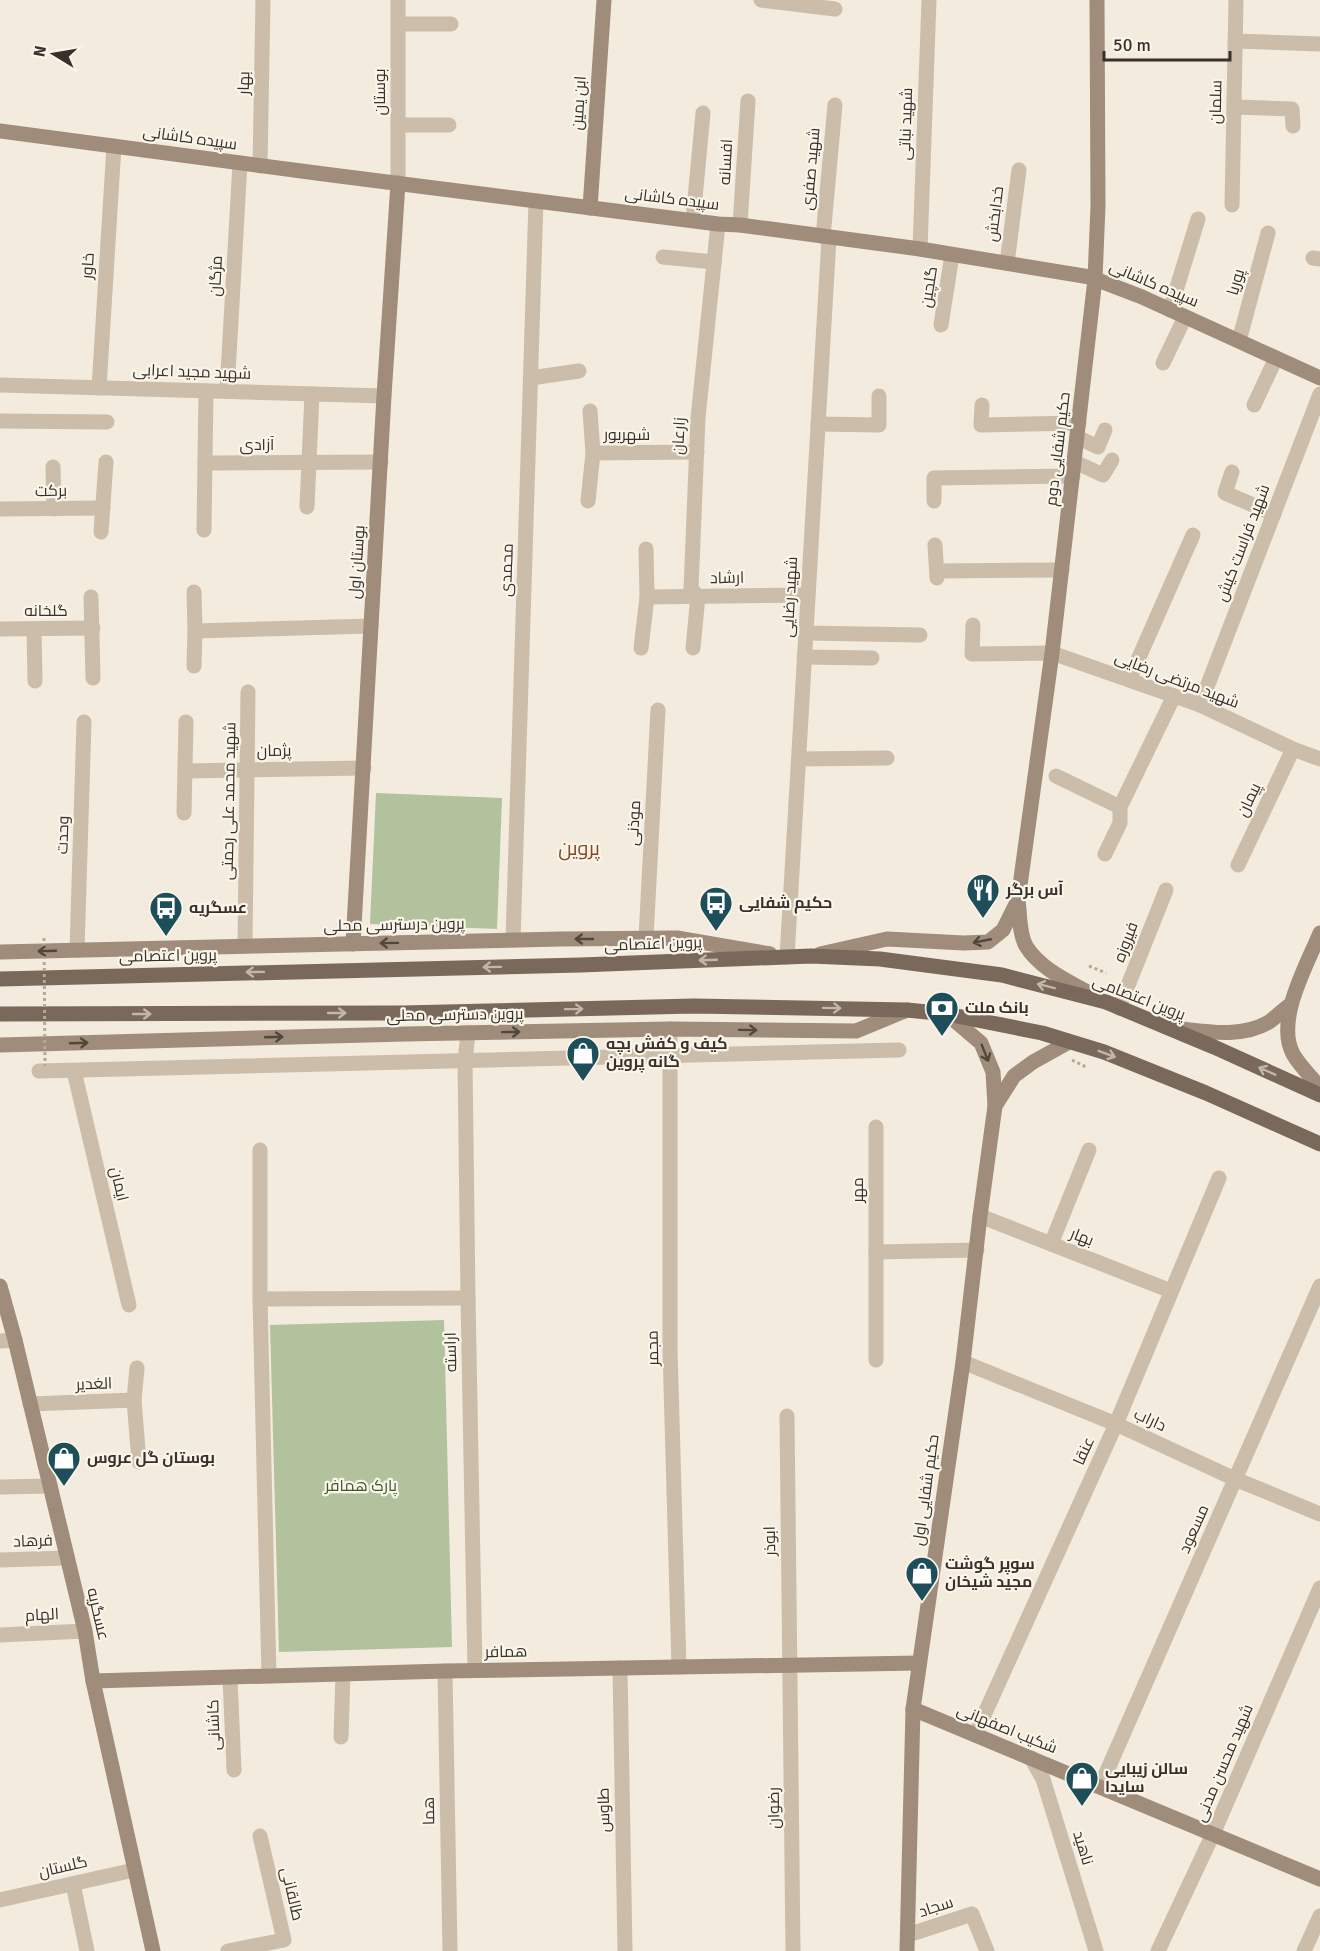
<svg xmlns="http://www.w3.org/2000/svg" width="1320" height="1951" viewBox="0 0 1320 1951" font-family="Signika,Cairo,sans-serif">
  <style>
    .green { fill: #b1c29d }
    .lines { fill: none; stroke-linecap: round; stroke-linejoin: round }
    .path { stroke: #b7a793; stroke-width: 3; stroke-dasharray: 3 3; stroke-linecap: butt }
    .street { stroke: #cbbda9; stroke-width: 15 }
    .secondary { stroke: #9f8c7a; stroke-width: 15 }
    .primary { stroke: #7a695a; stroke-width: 15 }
    .path-bridge { stroke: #b7a793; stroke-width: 3; stroke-dasharray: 3 3; stroke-linecap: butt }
    .oneway { stroke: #52473d }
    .oneway2 { stroke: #c0b6a9 }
    .labels { text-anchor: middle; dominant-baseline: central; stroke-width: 4.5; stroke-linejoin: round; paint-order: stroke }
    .street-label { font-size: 16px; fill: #383029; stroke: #faf5ea }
    .poi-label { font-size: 16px; font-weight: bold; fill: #383029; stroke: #faf5ea; text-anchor: start }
    .park-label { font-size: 16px; fill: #41572c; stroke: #faf5ea }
    .quarter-label { font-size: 20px; fill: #884720; stroke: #faf5ea }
  </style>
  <rect width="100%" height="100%" fill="#f3ebdd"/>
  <!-- green -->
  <g class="green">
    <polygon points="376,793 502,798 497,929 370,924"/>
    <polygon points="444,1320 452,1647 279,1652 270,1325"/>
  </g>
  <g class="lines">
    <!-- path -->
    <g class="path">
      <polyline points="1089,966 1106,973"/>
      <polyline points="1072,1060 1088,1068"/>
    </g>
    <!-- street -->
    <g class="street">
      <polyline points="761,0 835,9"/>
      <polyline points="398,24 451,24"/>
      <polyline points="1235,41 1320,44"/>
      <polyline points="1234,107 1292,109 1293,126"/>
      <polyline points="398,125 449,125"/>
      <polyline points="260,166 263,0"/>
      <polyline points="398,183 398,0"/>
      <polyline points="1232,205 1236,0"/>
      <polyline points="693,220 703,113"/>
      <polyline points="740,225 748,101"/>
      <polyline points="823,237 835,105"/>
      <polyline points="920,249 929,0"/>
      <polyline points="663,257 714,262"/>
      <polyline points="1313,258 1320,259"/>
      <polyline points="1007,263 1019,170"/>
      <polyline points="1170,310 1198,219"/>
      <polyline points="941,325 952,255"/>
      <polyline points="1239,341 1268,233"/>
      <polyline points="1163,363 1185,317"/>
      <polyline points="531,378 579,371"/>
      <polyline points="0,385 384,396"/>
      <polyline points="99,388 114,146"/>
      <polyline points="227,391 240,163"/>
      <polyline points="982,405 981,425 1079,423"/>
      <polyline points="1254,405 1276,358"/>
      <polyline points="0,421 107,422"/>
      <polyline points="818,424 879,425 879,396"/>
      <polyline points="1077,437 1098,447 1105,430"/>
      <polyline points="593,453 697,452"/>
      <polyline points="1075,462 1103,475 1112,460"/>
      <polyline points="205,463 381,462"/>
      <polyline points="53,467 54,509"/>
      <polyline points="1232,472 1225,493 1274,514"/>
      <polyline points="588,501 593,453 590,411"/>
      <polyline points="934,501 934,478 1073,476"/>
      <polyline points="307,507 312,394"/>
      <polyline points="0,509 103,508"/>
      <polyline points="204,530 206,391"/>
      <polyline points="101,532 106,462"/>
      <polyline points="935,545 937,578"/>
      <polyline points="938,571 1062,570"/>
      <polyline points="91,597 93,678"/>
      <polyline points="647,597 808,595"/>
      <polyline points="973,625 972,654 1052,653 1200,705 1293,749 1320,759"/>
      <polyline points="0,629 93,628"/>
      <polyline points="34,629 35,681"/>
      <polyline points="195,631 371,626"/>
      <polyline points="806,633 920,635"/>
      <polyline points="641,648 647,597 646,549"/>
      <polyline points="693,648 698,596 691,589 698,418 718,224"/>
      <polyline points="804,657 872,658"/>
      <polyline points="194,666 195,631 194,592"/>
      <polyline points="1129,680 1193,535"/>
      <polyline points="1200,705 1320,394"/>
      <polyline points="799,759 887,758"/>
      <polyline points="185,771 364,768"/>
      <polyline points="1056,776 1120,807 1174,696"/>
      <polyline points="184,813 186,722"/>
      <polyline points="1105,854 1120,823 1120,807"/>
      <polyline points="1238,865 1293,749"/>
      <polyline points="646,938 658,710"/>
      <polyline points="513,940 536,201"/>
      <polyline points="245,946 248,692"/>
      <polyline points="77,950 84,722"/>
      <polyline points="787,957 829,238"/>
      <polyline points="1119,1008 1166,890"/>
      <polyline points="670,1029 670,1349 679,1667"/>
      <polyline points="468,1033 465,1061 468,1298 475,1670"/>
      <polyline points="39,1071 899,1050"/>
      <polyline points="74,1071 129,1305"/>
      <polyline points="876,1127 876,1360"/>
      <polyline points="260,1150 260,1299 269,1676"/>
      <polyline points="980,1216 1171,1291"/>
      <polyline points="1051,1244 1089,1150"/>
      <polyline points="876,1252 977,1250"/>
      <polyline points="260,1299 468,1298"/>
      <polyline points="0,1341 15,1340"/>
      <polyline points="963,1362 1116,1424 1235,1479 1320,1514"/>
      <polyline points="134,1400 137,1368"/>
      <polyline points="30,1404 134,1400 139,1462"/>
      <polyline points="787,1416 793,1951"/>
      <polyline points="0,1487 50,1486"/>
      <polyline points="0,1560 66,1558"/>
      <polyline points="0,1635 85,1631"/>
      <polyline points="620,1668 625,1951"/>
      <polyline points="445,1671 450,1951"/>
      <polyline points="230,1678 234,1770"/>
      <polyline points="975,1735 1116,1424 1219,1178"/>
      <polyline points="341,1737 343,1675"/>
      <polyline points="1031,1758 1043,1779 1096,1951"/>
      <polyline points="1100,1787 1320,1286"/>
      <polyline points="73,1884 87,1951"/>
      <polyline points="0,1900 134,1870"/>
      <polyline points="908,1935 972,1914 987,1951"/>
      <polyline points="228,1951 284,1940 260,1836"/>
      <polyline points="1158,1951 1213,1834 1320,1588"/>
      <polyline points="1304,1951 1320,1916"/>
    </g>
    <!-- secondary -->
    <g class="secondary">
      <path d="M1097,0L1098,206L1095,279L1052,653L1018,900C1020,914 1019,934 1026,946C1041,971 1075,984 1098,998"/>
      <polyline points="0,131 324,174 718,224 740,225 920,249 1090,277 1142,297 1320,378"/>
      <polyline points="590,208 604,0"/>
      <path d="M1320,933C1307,965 1275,1020 1293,1054C1300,1066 1311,1077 1320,1087"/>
      <polyline points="353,944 384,396 398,183"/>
      <polyline points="0,952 561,939 677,938 770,954"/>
      <polyline points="820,954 887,939 964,943 988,942 1003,930 1018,900"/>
      <path d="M1173,1028C1204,1031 1240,1039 1269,1022C1276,1017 1283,1010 1291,1004"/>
      <polyline points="0,1045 405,1034 670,1029 856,1031 907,1010"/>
      <polyline points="995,1106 1014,1076 1033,1062 1069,1042"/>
      <polyline points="0,1286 15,1340 85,1631 93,1681 153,1951"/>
      <polyline points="93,1681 445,1671 919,1663"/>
      <polyline points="913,1709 1320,1879"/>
      <polyline points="907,1951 913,1709 963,1362 980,1216 995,1106 993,1072 981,1043 947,1014"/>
    </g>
    <!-- primary -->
    <g class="primary">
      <polyline points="0,979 581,965 811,956 880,959 1002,975 1106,1002 1214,1047 1320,1095"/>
      <polyline points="0,1014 402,1013 694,1006 907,1010 947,1014 1042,1033 1104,1052 1206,1093 1320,1144"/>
    </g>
    <!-- path-bridge -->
    <polyline class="path-bridge" points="44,938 45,1066"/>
  </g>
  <!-- one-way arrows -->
  <defs><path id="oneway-shaft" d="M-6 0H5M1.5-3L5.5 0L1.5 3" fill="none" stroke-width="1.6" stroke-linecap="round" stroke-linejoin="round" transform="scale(1.5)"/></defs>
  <g class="oneway">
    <use href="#oneway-shaft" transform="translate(584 939) rotate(180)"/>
    <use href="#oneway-shaft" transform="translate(982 941) rotate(169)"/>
    <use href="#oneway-shaft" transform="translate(389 943) rotate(179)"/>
    <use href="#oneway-shaft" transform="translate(47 951) rotate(178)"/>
    <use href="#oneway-shaft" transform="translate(748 1030) rotate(1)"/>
    <use href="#oneway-shaft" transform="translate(511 1032) rotate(-1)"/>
    <use href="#oneway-shaft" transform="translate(274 1037) rotate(-2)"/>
    <use href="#oneway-shaft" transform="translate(79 1043) rotate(-2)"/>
    <use href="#oneway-shaft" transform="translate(985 1053) rotate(68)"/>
  </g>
  <g class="oneway2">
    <use href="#oneway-shaft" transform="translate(708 960) rotate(178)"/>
    <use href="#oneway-shaft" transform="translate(492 967) rotate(179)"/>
    <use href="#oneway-shaft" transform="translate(255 972) rotate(179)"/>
    <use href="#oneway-shaft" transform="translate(1046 986) rotate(-166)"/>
    <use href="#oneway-shaft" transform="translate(832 1008) rotate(1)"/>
    <use href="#oneway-shaft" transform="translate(574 1009) rotate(-1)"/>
    <use href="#oneway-shaft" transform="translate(337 1013)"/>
    <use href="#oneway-shaft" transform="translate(142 1014)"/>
    <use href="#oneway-shaft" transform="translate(1107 1054) rotate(20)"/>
    <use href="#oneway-shaft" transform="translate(1267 1071) rotate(-156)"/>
  </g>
  <!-- icons -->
  <defs>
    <symbol id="restaurant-pin" viewBox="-11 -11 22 30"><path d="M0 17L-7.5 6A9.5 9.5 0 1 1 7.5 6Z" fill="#1d4e5a" stroke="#faf5ea"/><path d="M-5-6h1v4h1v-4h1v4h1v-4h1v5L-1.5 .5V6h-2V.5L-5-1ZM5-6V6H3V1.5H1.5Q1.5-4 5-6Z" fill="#fff"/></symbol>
    <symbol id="bus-pin" viewBox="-11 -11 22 30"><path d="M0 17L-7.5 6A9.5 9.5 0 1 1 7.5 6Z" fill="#1d4e5a" stroke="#faf5ea"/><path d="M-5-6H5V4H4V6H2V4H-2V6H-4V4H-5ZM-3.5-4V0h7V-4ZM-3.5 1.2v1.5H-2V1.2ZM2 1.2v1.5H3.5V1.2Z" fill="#fff"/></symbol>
    <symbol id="bank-pin" viewBox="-11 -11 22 30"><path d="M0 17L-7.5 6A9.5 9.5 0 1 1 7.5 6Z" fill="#1d4e5a" stroke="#faf5ea"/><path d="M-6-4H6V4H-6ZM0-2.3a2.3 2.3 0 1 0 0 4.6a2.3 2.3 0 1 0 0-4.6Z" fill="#fff"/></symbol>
    <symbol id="shop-pin" viewBox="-11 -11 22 30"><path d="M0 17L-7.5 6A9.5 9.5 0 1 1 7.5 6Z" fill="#1d4e5a" stroke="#faf5ea"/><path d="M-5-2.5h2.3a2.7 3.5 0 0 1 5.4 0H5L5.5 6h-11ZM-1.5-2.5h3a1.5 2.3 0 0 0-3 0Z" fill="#fff"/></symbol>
  </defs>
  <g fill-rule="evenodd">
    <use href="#restaurant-pin" x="964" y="871" width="38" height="52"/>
    <use href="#bus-pin" x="697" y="884" width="38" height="52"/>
    <use href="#bus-pin" x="147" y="889" width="38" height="52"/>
    <use href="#bank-pin" x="923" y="989" width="38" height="52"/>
    <use href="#shop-pin" x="564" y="1034" width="38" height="52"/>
    <use href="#shop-pin" x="45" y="1439" width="38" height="52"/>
    <use href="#shop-pin" x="903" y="1554" width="38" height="52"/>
    <use href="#shop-pin" x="1063" y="1759" width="38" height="52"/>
  </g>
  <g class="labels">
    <!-- street labels -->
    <g class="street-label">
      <text transform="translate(244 83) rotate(-89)">بهار</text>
      <text transform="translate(380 92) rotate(-90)">بوستان</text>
      <text transform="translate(1216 102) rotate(-89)">سلمان</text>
      <text transform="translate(579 103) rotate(-86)">ابن یمین</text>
      <text transform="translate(906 124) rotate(-88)">شهید نباتی</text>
      <text transform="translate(190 138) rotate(8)">سپیده کاشانی</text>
      <text transform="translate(726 162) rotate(-87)">افسانه</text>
      <text transform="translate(811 169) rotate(-85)">شهید صفری</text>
      <text transform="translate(672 199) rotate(7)">سپیده کاشانی</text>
      <text transform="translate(995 214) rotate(-83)">خدابخش</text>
      <text transform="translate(88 266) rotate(-86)">خاور</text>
      <text transform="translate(216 276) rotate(-87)">مژگان</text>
      <text transform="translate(1236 282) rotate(-74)">پوریا</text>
      <text transform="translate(1154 284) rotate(23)">سپیده کاشانی</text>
      <text transform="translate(929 287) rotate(-81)">گلچین</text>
      <text transform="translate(192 372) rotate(2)">شهید مجید اعرابی</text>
      <text x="627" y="435">شهریور</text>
      <text transform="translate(679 436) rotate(-87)">زارعان</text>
      <text x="257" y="445">آزادی</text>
      <text transform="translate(1058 449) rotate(-83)">حکیم شفایی دوم</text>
      <text transform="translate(51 491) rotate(-1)">برکت</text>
      <text transform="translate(1243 543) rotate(-69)">شهید فراست کیش</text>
      <text transform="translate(357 562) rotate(-86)">بوستان اول</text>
      <text transform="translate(507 570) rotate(-88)">محمدی</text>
      <text transform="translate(727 578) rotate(-1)">ارشاد</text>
      <text transform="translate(790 597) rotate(-87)">شهید رضایی</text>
      <text x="46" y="611">گلخانه</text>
      <text transform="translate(1177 680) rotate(21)">شهید مرتضی رضایی</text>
      <text transform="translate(274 751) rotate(-1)">پژمان</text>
      <text transform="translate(1249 800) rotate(-65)">پیمان</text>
      <text transform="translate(229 801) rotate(-89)">شهید محمد علی رحمتی</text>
      <text transform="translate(634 823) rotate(-87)">موذنی</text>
      <text transform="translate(63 835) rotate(-88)">وحدت</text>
      <text transform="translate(394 925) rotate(-1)">پروین درسترسی محلی</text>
      <text transform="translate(1126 942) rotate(-69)">فیروزه</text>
      <text transform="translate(653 944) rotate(-2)">پروین اعتصامی</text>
      <text transform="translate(168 956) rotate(-1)">پروین اعتصامی</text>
      <text transform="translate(1139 998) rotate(21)">پروین اعتصامی</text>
      <text transform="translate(455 1015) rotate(-1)">پروین دسترسی محلی</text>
      <text transform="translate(119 1184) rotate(77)">ایمان</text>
      <text transform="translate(858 1190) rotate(-90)">مهر</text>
      <text transform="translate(1082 1237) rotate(21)">بهار</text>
      <text transform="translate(653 1348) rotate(-91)">مجمر</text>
      <text transform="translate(451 1352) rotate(-91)">اراسته</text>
      <text transform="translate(94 1384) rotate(-2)">الغدیر</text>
      <text transform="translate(1150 1420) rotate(25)">داراب</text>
      <text transform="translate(1084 1451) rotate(-66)">عنقا</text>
      <text transform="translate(926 1490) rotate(-82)">حکیم شفایی اول</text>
      <text transform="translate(1194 1529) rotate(-66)">مسعود</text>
      <text transform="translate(33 1541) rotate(-2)">فرهاد</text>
      <text transform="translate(770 1541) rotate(-91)">ابوذر</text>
      <text transform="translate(98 1614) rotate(77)">عسگریه</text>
      <text transform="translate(42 1615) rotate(-3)">الهام</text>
      <text transform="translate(506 1652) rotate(-1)">همافر</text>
      <text transform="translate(214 1725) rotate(-92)">کاشانی</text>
      <text transform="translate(1007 1729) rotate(22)">شکیب اصفهانی</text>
      <text transform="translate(1224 1763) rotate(-67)">شهید محسن مدنی</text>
      <text transform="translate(774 1808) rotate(-91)">رضوان</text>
      <text transform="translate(604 1810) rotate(-91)">طاوس</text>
      <text transform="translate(429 1811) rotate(-91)">هما</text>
      <text transform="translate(1083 1848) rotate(73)">ناهید</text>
      <text transform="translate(63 1867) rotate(-13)">گلستان</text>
      <text transform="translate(292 1894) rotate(77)">طالقانی</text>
      <text transform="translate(936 1907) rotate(-18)">سجاد</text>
    </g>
    <!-- poi labels -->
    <g class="poi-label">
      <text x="1006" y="890">آس برگر</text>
      <text x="739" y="903">حکیم شفایی</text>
      <text x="189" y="908">عسگریه</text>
      <text x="965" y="1008">بانک ملت</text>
      <text x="606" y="1044">کیف و کفش بچه<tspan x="606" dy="18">گانه پروین</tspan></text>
      <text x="87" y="1458">بوستان گل عروس</text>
      <text x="945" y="1564">سوپر گوشت<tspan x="945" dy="18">مجید شیخان</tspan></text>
      <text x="1105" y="1769">سالن زیبایی<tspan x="1105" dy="18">سایدا</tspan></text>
    </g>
    <!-- park labels -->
    <g class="park-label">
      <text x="361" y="1486">پارک همافر</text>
    </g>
    <!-- quarter labels -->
    <g class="quarter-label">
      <text x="579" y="848">پروین</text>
    </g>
  </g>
  <!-- north arrow -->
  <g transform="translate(54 54) rotate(281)" stroke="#faf5ea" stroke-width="4.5" paint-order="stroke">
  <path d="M0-4.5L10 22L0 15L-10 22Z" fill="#383029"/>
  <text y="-9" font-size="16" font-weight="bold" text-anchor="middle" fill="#383029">N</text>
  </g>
  <!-- scale -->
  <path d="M1104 51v9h126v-9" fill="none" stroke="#383029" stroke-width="3"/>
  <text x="1113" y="51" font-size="18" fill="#383029" stroke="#faf5ea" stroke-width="4.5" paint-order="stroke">50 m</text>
</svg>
